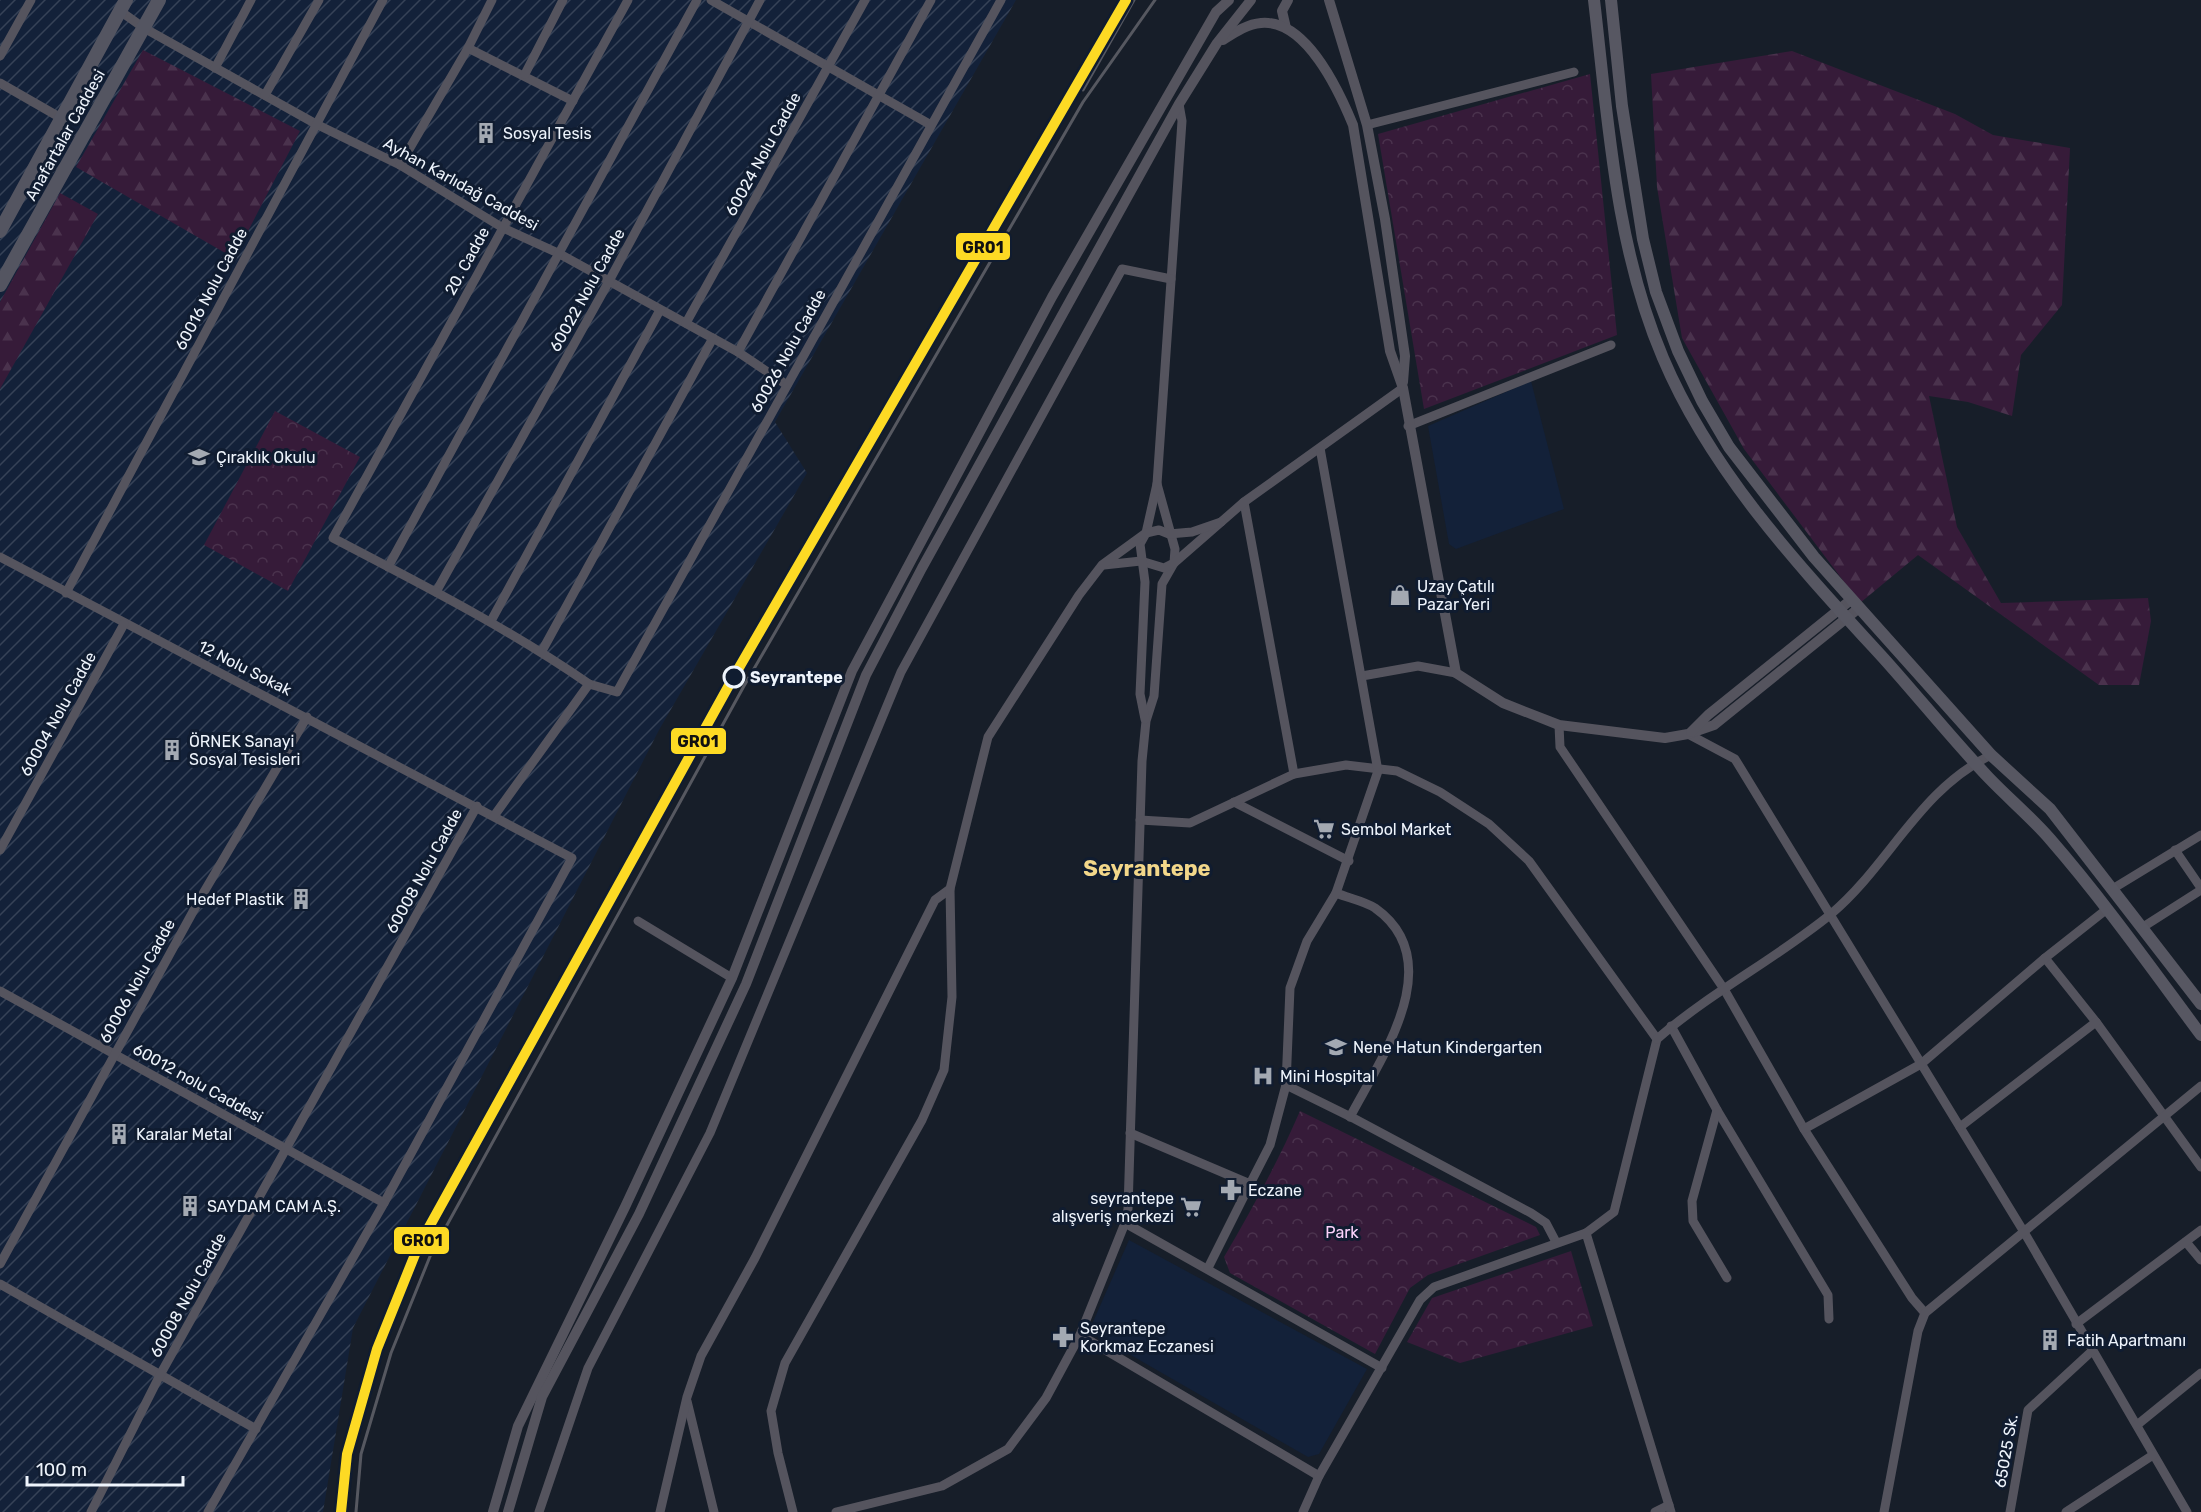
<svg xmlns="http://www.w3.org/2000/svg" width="2201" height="1512" viewBox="0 0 2201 1512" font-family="Rubik,sans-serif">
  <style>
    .built { fill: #132139 }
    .industrial { fill: url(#industrial-furrows) }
    .forest { fill: url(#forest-firs) }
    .park { fill: url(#park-crowns) }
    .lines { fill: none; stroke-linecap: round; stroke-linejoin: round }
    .minor { stroke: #55545e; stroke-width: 9 }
    .tertiary { stroke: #55545e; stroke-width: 10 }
    .secondary { stroke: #575762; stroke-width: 12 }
    .primary { stroke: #545561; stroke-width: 14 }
    .rail { stroke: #565860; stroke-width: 3 }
    .rail-1-casing { stroke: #101c30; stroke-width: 15 }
    .rail-1 { stroke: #fdda24; stroke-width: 10 }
    .stop-dot { fill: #101c30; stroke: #eef4fc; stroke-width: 3 }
    .labels { text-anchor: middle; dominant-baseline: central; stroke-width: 6; stroke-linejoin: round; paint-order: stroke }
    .poi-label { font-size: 16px; fill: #eef4fc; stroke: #101c30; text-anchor: start }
    .street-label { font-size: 16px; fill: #eef4fc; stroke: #101c30 }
    .stop-label { font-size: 16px; font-weight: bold; fill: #eef4fc; stroke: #101c30; text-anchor: start }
    .park-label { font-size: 16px; fill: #fcd2fb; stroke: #101c30 }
    .district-label { font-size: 22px; font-weight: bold; fill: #f2d78a; stroke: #101c30 }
    .line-badge { stroke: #101c30; stroke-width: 2 }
    .pale-badge-label { font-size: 16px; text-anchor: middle; font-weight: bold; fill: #111 }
  </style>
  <defs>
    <pattern id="industrial-furrows" width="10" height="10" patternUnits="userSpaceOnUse" patternTransform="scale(1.5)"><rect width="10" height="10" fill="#132139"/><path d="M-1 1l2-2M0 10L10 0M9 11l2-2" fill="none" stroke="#364257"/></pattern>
    <pattern id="forest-firs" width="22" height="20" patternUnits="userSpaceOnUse" patternTransform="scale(1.5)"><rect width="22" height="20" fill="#361b39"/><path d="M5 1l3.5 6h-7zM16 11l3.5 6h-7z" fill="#4a324d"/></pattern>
    <pattern id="park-crowns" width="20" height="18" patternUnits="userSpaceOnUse" patternTransform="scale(1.5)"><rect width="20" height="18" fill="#361b39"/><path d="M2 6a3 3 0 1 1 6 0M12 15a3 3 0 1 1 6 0" fill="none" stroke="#4a324d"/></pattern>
  </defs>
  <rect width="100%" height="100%" fill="#171e29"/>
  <!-- built -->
  <g class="built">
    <polygon points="1531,381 1564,509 1456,549 1449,544 1428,426"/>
    <polygon points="1129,1240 1367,1369 1319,1454 1308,1457 1089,1331"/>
  </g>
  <!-- industrial -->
  <polygon class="industrial" points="0,0 1016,0 775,422 807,473 659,730 353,1328 323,1512 0,1512"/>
  <!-- forest -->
  <g class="forest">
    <polygon points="143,50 300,131 234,258 76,167"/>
    <polygon points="1792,51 1955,114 1993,135 2070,148 2062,305 2021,355 2012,416 1968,402 1929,396 1957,527 2001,603 2148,598 2151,621 2139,685 2099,685 1918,555 1860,603 1744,449 1682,338 1657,187 1651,74"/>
    <polygon points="60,193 98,214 0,389 0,302"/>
  </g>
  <!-- park -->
  <g class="park">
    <polygon points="1590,74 1617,335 1424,409 1378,134"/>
    <polygon points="275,411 360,457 288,591 204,545"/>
    <path d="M1300,1111L1536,1227L1540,1235L1428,1275L1410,1288L1375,1354L1230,1273L1224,1257C1252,1209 1278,1162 1300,1111Z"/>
    <polygon points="1571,1251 1593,1326 1460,1363 1407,1342 1432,1298"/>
  </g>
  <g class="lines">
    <!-- minor -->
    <g class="minor">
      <polyline points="711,0 931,125"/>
      <polyline points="120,11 144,28 316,124 400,165 503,228 558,253 738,352 787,385"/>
      <polyline points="468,48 573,101"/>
      <polyline points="0,56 31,0"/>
      <polyline points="215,68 251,0"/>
      <polyline points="525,74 563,0"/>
      <polyline points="0,83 61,118"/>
      <polyline points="265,95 319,0"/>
      <polyline points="1367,125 1574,72"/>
      <polyline points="400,165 468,48 492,0"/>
      <polyline points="686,323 865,0"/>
      <polyline points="738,352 931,0"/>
      <polyline points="1408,426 1611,345"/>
      <polyline points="1157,484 1175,549 1174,563 1162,584 1154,696 1146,721 1142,761 1128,1209 1125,1223 1382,1368"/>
      <polyline points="1244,502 1294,774"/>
      <polyline points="0,557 572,858 384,1203 208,1512"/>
      <polyline points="1104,565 1141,561 1164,568 1174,563 1244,502 1403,388"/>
      <polyline points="388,567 697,0"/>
      <polyline points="436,592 608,283 760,0"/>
      <polyline points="66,593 383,0"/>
      <polyline points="491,621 660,310"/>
      <polyline points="542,651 713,338"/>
      <polyline points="1362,676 1418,666 1456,673"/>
      <polyline points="589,684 617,692 1001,0"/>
      <polyline points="1145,719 1140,694 1145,582 1140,544 1146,533 1157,484 1182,121 1179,104"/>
      <polyline points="1559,725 1560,747 1724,989 1804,1129 1912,1298 1925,1313"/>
      <polyline points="1688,734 1735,759 2024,1232 2187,1512"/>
      <polyline points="1234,802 1349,861"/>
      <path d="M494,816L589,684C508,628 421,584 333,538L628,0"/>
      <polyline points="1140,820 1190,823 1294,774 1346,765 1397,771 1440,792 1489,824 1529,861 1657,1039 1614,1212 1586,1233"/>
      <polyline points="0,850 124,624"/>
      <polyline points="2175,850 2201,888"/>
      <polyline points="2114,888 2201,835"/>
      <path d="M1336,893C1348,898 1364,901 1375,908C1450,961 1381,1058 1350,1117"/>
      <polyline points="638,921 732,978"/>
      <polyline points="2143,927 2201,890"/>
      <polyline points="2045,958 2096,1022 2201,1167"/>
      <polyline points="0,991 384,1203"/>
      <polyline points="1671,1026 1717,1110 1828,1295 1829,1319"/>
      <path d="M1657,1039C1711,992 1776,959 1831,914C1890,864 1919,790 1991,755"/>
      <polyline points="1286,1085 1355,1119 1531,1213 1546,1223 1556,1242"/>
      <polyline points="1717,1110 1692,1201 1693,1221 1727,1278"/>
      <polyline points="1960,1127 2096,1022"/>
      <polyline points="1804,1129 1921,1064 2045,958 2107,909"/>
      <polyline points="1130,1133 1250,1184 1270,1145 1286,1085 1290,988 1307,941 1336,893 1378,771 1320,448"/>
      <polyline points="2186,1242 2201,1260"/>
      <polyline points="0,1264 201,897 307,717"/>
      <polyline points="1208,1268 1250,1184"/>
      <polyline points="0,1284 256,1429"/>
      <polyline points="2076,1324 2201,1230"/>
      <polyline points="1080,1335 1319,1476"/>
      <polyline points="687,1401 714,1512"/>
      <polyline points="2137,1425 2201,1373"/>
      <polyline points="91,1512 160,1375 477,806"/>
      <polyline points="539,1512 588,1368 710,1133 901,672 1122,269 1171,279"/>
      <polyline points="660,1512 687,1397 701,1356 755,1258 935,900 950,889"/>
      <polyline points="793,1512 778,1453 771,1411 785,1363 922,1120 944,1070 952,997 950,889 988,737 1079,595 1102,565 1146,533 1159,530 1169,534 1192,532 1221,522"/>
      <polyline points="836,1512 942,1486 1008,1449 1046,1398 1080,1335 1125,1223"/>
      <polyline points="1303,1512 1319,1476 1420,1300 1434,1287 1586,1233 1671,1512"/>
      <polyline points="1655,1512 1669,1505"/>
      <polyline points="1884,1512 1918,1331 1925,1313 2201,1086"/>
      <polyline points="2010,1512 2028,1410 2092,1351"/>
      <polyline points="2066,1512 2153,1455"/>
    </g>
    <!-- tertiary -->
    <g class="tertiary">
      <polyline points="1329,0 1367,125 1385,219 1405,356 1403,382"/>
      <polyline points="1286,28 1282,11 1288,0"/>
      <path d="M1223,40C1234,33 1247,24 1261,23C1306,19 1339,91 1353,125L1390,351L1403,388L1456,673L1503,703L1559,725L1665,738L1688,734L1714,725L1859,608"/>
      <polyline points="1691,732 1708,715 1852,599"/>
      <polyline points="493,1512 518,1426 625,1207 732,978 852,671 1052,297 1216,12 1229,0"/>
      <polyline points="508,1512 542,1397 639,1214 746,984 866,675 922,568 1179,104 1217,43 1251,0"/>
    </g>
    <!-- secondary -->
    <g class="secondary">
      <path d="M1594,0C1608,119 1615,246 1663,358C1712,474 1802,569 1886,661C1920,699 1953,740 1988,777C2008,798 2031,817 2050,839C2104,901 2152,969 2201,1035"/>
      <polyline points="1611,0 1622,106 1643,239 1656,292 1678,351 1702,401 1729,447 1814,557 1991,755 2050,809 2201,1004"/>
    </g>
    <!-- primary -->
    <g class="primary">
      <polyline points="0,231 126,0"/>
      <polyline points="0,285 159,0"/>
    </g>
    <!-- rail -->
    <g class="rail">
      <polyline points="1083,90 1134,0"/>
      <polyline points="356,1512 361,1454 391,1353 431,1254 744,686 1083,102 1155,0"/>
    </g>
    <defs>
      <polyline id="rail-1" points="341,1512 347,1454 377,1349 418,1247 733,678 1126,0"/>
    </defs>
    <!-- rail-1 casing -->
    <use href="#rail-1" class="rail-1-casing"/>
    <!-- rail-1 -->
    <use href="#rail-1" class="rail-1"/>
  </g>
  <!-- icons -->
  <defs>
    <symbol id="building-bare" viewBox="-9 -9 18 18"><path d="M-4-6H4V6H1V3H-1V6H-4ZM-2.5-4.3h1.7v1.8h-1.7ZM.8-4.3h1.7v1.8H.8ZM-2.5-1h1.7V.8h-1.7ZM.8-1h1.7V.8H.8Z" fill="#a3a9b2" stroke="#101c30" stroke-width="2.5" paint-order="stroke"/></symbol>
    <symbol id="school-bare" viewBox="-9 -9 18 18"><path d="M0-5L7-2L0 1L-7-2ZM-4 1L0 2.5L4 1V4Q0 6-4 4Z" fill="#a3a9b2" stroke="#101c30" stroke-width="2.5" paint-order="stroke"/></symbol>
    <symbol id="shop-bare" viewBox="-9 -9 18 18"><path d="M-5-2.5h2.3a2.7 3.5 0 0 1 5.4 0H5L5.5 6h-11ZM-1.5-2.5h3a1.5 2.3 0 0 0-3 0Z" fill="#a3a9b2" stroke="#101c30" stroke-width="2.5" paint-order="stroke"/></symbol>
    <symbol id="supermarket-bare" viewBox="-9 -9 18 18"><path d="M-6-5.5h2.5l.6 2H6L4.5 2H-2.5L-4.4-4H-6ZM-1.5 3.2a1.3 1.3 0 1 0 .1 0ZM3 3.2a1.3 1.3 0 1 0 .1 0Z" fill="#a3a9b2" stroke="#101c30" stroke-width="2.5" paint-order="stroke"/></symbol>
    <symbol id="hospital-bare" viewBox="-9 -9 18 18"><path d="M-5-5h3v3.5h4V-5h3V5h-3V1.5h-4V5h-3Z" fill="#a3a9b2" stroke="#101c30" stroke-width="2.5" paint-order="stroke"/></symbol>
    <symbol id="pharmacy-bare" viewBox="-9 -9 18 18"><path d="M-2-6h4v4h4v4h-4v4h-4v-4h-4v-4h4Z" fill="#a3a9b2" stroke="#101c30" stroke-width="2.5" paint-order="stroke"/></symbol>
  </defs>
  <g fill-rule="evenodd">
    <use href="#building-bare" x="471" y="118" width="30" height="30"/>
    <use href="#school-bare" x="184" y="442" width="30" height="30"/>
    <use href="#shop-bare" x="1385" y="580" width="30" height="30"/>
    <use href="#building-bare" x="157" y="735" width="30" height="30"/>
    <use href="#supermarket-bare" x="1309" y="814" width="30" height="30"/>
    <use href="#building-bare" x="286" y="884" width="30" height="30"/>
    <use href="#school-bare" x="1321" y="1032" width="30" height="30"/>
    <use href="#hospital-bare" x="1248" y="1061" width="30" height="30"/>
    <use href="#building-bare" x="104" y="1119" width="30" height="30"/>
    <use href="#pharmacy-bare" x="1216" y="1175" width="30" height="30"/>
    <use href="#building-bare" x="175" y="1191" width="30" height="30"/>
    <use href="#supermarket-bare" x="1176" y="1192" width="30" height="30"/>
    <use href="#pharmacy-bare" x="1048" y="1322" width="30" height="30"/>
    <use href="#building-bare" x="2035" y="1325" width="30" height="30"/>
  </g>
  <!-- markers -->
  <circle class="stop-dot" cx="734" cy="677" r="10"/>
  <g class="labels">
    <!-- poi labels -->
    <g class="poi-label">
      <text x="503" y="133">Sosyal Tesis</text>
      <text x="216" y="457">Çıraklık Okulu</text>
      <text x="1417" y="586">Uzay Çatılı<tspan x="1417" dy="18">Pazar Yeri</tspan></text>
      <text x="189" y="741">ÖRNEK Sanayi<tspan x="189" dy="18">Sosyal Tesisleri</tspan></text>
      <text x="1341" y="829">Sembol Market</text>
      <text x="284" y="899" text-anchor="end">Hedef Plastik</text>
      <text x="1353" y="1047">Nene Hatun Kindergarten</text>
      <text x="1280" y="1076">Mini Hospital</text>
      <text x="136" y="1134">Karalar Metal</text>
      <text x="1248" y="1190">Eczane</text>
      <text x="1174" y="1198" text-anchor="end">seyrantepe<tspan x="1174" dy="18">alışveriş merkezi</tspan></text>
      <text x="207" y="1206">SAYDAM CAM A.Ş.</text>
      <text x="1080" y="1328">Seyrantepe<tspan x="1080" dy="18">Korkmaz Eczanesi</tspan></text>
      <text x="2067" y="1340">Fatih Apartmanı</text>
    </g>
    <!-- street labels -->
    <g class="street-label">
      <text transform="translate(65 135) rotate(-61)">Anafartalar Caddesi</text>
      <text transform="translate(763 154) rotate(-61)">60024 Nolu Cadde</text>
      <text transform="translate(461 184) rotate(29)">Ayhan Karlıdağ Caddesi</text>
      <text transform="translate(467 261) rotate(-61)">20. Cadde</text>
      <text transform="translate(211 289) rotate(-62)">60016 Nolu Cadde</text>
      <text transform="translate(587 290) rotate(-61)">60022 Nolu Cadde</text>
      <text transform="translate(788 351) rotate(-61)">60026 Nolu Cadde</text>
      <text transform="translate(245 668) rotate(27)">12 Nolu Sokak</text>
      <text transform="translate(58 714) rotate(-61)">60004 Nolu Cadde</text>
      <text transform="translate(424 871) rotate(-61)">60008 Nolu Cadde</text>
      <text transform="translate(137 981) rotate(-61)">60006 Nolu Cadde</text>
      <text transform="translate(198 1083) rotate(29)">60012 nolu Caddesi</text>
      <text transform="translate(188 1295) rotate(-61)">60008 Nolu Cadde</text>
      <text transform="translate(2006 1451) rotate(-80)">65025 Sk.</text>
    </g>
    <!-- stop labels -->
    <g class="stop-label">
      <text x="750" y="677">Seyrantepe</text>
    </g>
    <!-- park labels -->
    <g class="park-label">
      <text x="1342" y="1232">Park</text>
    </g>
    <!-- district labels -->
    <g class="district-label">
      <text x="1147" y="868">Seyrantepe</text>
    </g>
  </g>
  <g class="line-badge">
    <rect x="955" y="232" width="56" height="29" rx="6" fill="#fdda24"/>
    <rect x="670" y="727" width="57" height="28" rx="6" fill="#fdda24"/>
    <rect x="393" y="1226" width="57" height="29" rx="6" fill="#fdda24"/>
  </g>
  <g class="pale-badge-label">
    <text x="983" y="253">GR01</text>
    <text x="698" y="747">GR01</text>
    <text x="422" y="1246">GR01</text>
  </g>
  <!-- scale -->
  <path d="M27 1476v9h156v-9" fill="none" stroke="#eef4fc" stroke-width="3"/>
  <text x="36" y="1476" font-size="18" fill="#eef4fc" stroke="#101c30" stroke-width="4.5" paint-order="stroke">100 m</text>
</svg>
